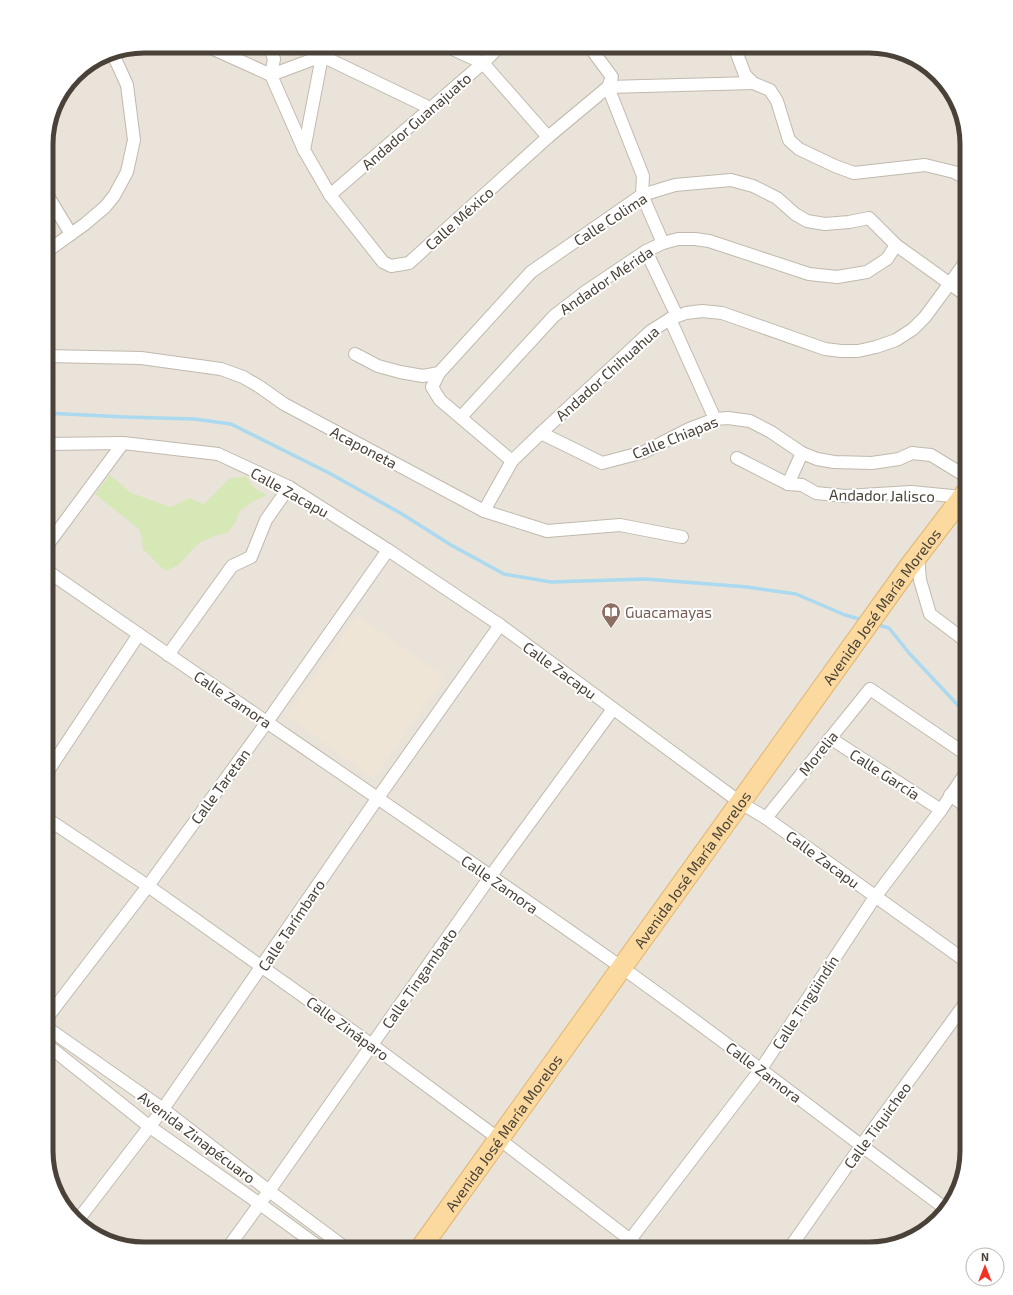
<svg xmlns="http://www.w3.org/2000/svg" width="1013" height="1295" viewBox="0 0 1013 1295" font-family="'Exo 2',sans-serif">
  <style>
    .residential { fill: #e9e3da }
    .education { fill: #eee5d6 }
    .green { fill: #d6e8b6 }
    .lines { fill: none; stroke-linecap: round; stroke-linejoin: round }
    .stream { stroke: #abd9ef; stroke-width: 3.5 }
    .street-casing { stroke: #c1b9ae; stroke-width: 14 }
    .primary-casing { stroke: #e1b56e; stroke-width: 22 }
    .street { stroke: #fff; stroke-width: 12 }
    .primary { stroke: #fbd99f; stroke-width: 20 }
    .labels { text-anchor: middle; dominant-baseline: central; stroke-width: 4; stroke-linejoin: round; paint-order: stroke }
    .street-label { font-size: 15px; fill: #4a4239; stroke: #fff }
    .education-label { font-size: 15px; fill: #785e54; stroke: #fff; text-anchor: start }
    .rim { fill: none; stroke: #4a4239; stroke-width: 5 }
  </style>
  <rect width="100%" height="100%" fill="#f5f2ec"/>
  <!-- residential -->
  <polygon class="residential" points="144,46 875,46 918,59 951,90 967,144 967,1152 954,1200 923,1233 870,1249 143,1249 95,1236 62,1205 46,1151 46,137 56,100 79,70 107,53"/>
  <!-- education -->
  <polygon class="education" points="357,615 445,677 374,778 286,716"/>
  <!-- green -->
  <polygon class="green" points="110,475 131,493 171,507 189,498 204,504 229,479 246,476 254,488 267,495 252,502 240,511 235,523 228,532 212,537 199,543 177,566 165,571 143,549 140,530 95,494"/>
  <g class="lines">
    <!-- stream -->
    <g class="stream">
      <polyline points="46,413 125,417 194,419 231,424 331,474 402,514 451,545 504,574 551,582 646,579 747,587 796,594 845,615 863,620"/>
      <polyline points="875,624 889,628 909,653 967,715"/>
    </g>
    <defs>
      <g id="street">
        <polyline points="207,46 271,75 322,56 430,108"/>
        <polyline points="269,46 274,59 271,75 304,150 330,195 383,262 391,266 409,263 548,137 608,87 753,83"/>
        <polyline points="446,46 483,63 548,137"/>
        <polyline points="589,46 612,77 608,87 643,176 642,195 663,243"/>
        <polyline points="734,46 745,75 753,83 770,90 777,101 789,140 799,149 835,166 854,173 925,165 954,172 967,179"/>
        <polyline points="304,150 324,46"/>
        <polyline points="46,193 71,234"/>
        <polyline points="330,195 483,63 500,46"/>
        <polyline points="646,251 677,316"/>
        <polyline points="46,252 85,224 105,207 114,196 127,172 134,140 127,85 112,52"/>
        <polyline points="670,319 715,419"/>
        <polyline points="355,354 378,366 400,372 423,376 439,373"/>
        <polyline points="46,356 141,358 221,369 243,377 260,387 284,404 484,511 547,531 620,525 682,537"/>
        <polyline points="461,417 554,316 585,292 646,251 663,243 678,239 695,239 709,241 809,274 837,277 867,272 887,259 896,245"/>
        <polyline points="541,433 602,463 644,452 689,429 715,419 728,418 750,421 771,432 802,453 817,459 834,462 872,463 899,459 912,453 921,454 931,455 967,477"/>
        <polyline points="46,444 123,443 218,454 289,487 388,550 500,625 741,803 766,818 967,962"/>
        <polyline points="737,458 788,484 802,485 816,493 845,496 911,492 963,497"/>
        <polyline points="512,461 440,400 432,387 439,373 531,272 642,195 675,185 731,180 753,186 777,198 795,214 807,221 825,224 849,222 869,218 896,245 967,296"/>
        <polyline points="788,484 802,453"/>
        <polyline points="484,511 512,461 541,433 651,331 670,319 686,313 702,311 722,313 825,349 841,351 858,351 876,347 896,340 913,329 925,317 967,260"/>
        <polyline points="46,547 123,443"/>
        <polyline points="918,556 920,580 930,614 967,642"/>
        <path d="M46,570C237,703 431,833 621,967C731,1045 837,1128 946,1209"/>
        <polyline points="168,655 232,566 251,557 266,520 289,487"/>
        <polyline points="830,738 941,810"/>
        <polyline points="46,774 139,634"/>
        <polyline points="950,795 967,807"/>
        <polyline points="46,818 148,886 372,1045 499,1139 642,1249"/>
        <polyline points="766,818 870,689 967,755"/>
        <polyline points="46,1019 148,886 267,722 388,550"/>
        <polyline points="46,1027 163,1109 269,1191 347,1249"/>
        <polyline points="46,1044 150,1127 260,1204 322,1249"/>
        <polyline points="78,1220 163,1109 377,799 500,625"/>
        <polyline points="227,1249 269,1191 490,877 613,709"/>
        <polyline points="623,1249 761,1069 875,897 941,810 967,771"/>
        <polyline points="789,1249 861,1146 967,1001"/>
      </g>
      <g id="primary">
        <path id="s1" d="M420,1249L909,567L967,491"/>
      </g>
    </defs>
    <!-- street casing -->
    <use href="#street" class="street-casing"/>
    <!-- primary casing -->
    <use href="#primary" class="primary-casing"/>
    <!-- street -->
    <use href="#street" class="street"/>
    <!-- primary -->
    <use href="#primary" class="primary"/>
  </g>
  <!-- icons -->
  <defs>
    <symbol id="library-pin" viewBox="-11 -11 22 30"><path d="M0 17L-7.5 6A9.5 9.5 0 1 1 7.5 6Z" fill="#8d6e63" stroke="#fff"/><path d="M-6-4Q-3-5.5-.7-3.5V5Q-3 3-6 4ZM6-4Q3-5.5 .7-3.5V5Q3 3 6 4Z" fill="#fff"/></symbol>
  </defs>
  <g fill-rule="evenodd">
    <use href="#library-pin" x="600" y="601" width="22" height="30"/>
  </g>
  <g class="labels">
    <!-- street labels -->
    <g class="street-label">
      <text transform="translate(416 121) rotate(-41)">Andador Guanajuato</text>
      <text transform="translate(459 218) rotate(-42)">Calle México</text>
      <text transform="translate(610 219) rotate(-33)">Calle Colima</text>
      <text transform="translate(606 280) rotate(-34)">Andador Mérida</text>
      <text transform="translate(607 373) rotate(-42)">Andador Chihuahua</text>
      <text transform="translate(675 437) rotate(-22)">Calle Chiapas</text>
      <text transform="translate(364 447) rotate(28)">Acaponeta</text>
      <text transform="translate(290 492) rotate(29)">Calle Zacapu</text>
      <text transform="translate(882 495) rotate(1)">Andador Jalisco</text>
      <text stroke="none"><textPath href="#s1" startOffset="791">Avenida José María Morelos</textPath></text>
      <text transform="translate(560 670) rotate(36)">Calle Zacapu</text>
      <text transform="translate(233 699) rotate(34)">Calle Zamora</text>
      <text transform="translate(818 753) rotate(-51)">Morelia</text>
      <text transform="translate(885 774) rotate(33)">Calle García</text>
      <text transform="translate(220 786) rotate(-54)">Calle Taretan</text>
      <text transform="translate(823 859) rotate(36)">Calle Zacapu</text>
      <text stroke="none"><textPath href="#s1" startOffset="467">Avenida José María Morelos</textPath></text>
      <text transform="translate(500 884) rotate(35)">Calle Zamora</text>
      <text transform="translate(291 925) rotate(-56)">Calle Tarímbaro</text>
      <text transform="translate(419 978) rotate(-55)">Calle Tingambato</text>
      <text transform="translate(805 1002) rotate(-57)">Calle Tingüindín</text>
      <text transform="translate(348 1028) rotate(36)">Calle Zináparo</text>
      <text transform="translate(764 1072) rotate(37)">Calle Zamora</text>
      <text transform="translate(877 1125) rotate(-54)">Calle Tiquicheo</text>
      <text stroke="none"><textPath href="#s1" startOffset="143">Avenida José María Morelos</textPath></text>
      <text transform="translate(197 1137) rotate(37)">Avenida Zinapécuaro</text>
    </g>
    <!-- education labels -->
    <g class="education-label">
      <text x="625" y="612">Guacamayas</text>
    </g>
  </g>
  <!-- crop -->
  <path d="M0 0H1013V1295H0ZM144 53H869A91 91 0 0 1 960 144V1151A91 91 0 0 1 869 1242H144A91 91 0 0 1 53 1151V144A91 91 0 0 1 144 53Z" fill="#fff" fill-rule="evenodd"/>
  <path class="rim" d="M144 53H869A91 91 0 0 1 960 144V1151A91 91 0 0 1 869 1242H144A91 91 0 0 1 53 1151V144A91 91 0 0 1 144 53Z"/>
  <!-- north arrow -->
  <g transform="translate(985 1267)"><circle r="19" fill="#ffffff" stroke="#b7b3b0"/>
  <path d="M0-3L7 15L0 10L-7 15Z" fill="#f33225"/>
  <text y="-6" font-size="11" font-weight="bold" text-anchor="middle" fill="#4a4239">N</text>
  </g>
</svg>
